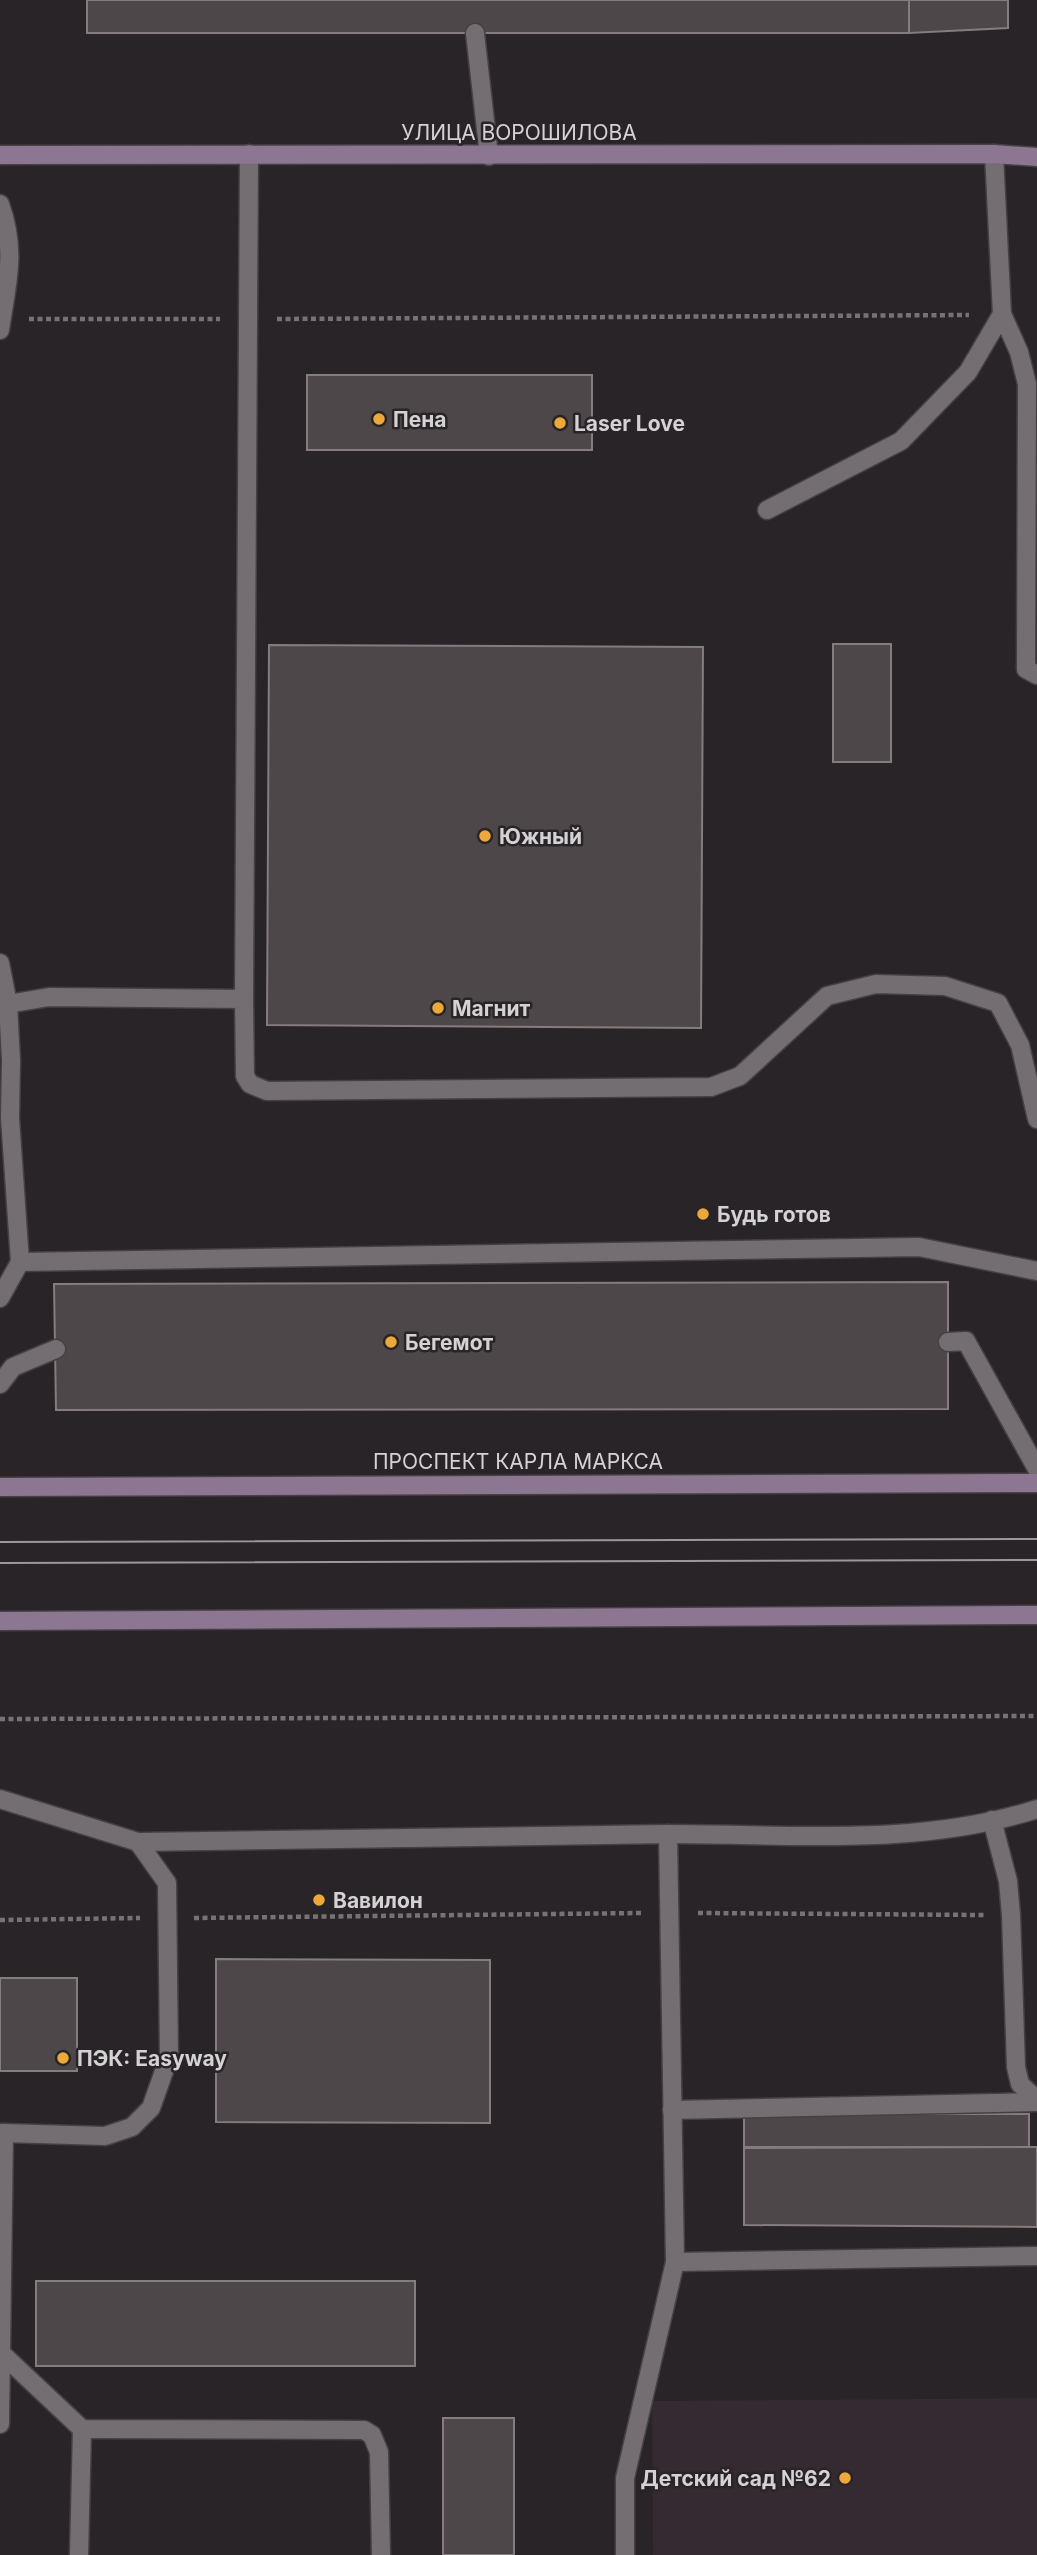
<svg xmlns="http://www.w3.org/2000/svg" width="1037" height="2555" viewBox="0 0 1037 2555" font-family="Inter,sans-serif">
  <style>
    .built { fill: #352a32 }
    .building { fill: #4e4749; stroke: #847c7e; stroke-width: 2 }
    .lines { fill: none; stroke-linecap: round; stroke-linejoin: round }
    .lane-casing { stroke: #454044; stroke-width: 21 }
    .secondary-casing { stroke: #454044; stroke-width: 21 }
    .path { stroke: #767275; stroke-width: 4.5; stroke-dasharray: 5 3.5; stroke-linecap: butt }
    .lane { stroke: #746d72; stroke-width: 18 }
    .secondary { stroke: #8c7691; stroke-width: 18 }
    .tram { stroke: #9b989a; stroke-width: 2 }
    .poi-dot { fill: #eca93a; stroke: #292428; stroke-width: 2.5 }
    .labels { text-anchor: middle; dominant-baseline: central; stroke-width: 5; stroke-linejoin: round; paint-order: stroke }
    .street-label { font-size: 21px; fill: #d5d2d4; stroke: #292428 }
    .poi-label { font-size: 21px; font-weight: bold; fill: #d5d2d4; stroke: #292428; text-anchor: start }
  </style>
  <rect width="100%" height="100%" fill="#292428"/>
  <!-- built -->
  <polygon class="built" points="1037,2398 1037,2555 653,2555 652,2401"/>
  <!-- building -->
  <g class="building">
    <rect x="87" y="0" width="822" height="33"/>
    <polygon points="909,0 1008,0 1008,28 909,33"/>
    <rect x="307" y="375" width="285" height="75"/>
    <rect x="833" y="644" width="58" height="118"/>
    <polygon points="269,645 703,647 701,1028 267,1025"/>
    <polygon points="948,1282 948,1409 56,1410 54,1284"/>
    <polygon points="216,1959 490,1960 490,2123 216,2122"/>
    <rect x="0" y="1978" width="77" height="93"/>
    <rect x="744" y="2114" width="285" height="33"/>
    <polygon points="1037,2147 1037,2227 744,2225 744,2148"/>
    <rect x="36" y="2281" width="379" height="85"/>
    <rect x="443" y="2418" width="71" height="137"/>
  </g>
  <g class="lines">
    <defs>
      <g id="lane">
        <polyline points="475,33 489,156"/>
        <polyline points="994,154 1002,314 1019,352 1027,384 1026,669 1037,675"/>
        <path d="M0,204C17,252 7,282 0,330"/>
        <polyline points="767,510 901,441 968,372 1002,314"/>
        <polyline points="0,963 8,1004"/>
        <polyline points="244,999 245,1076 250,1084 267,1091 711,1087 740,1076 827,996 876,984 945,986 998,1003 1020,1045 1037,1119"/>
        <polyline points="20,1262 10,1118 11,1060 8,1004 49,997 244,999 249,154"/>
        <polyline points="0,1298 20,1262 919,1247 1037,1271"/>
        <polyline points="948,1342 966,1341 1037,1469"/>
        <polyline points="0,1384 13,1367 56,1349"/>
        <polyline points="0,1799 138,1842 668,1834 675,2262 625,2478 625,2555"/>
        <polyline points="992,1820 1008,1881 1011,1915 1016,2067 1020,2084 1037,2100"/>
        <path d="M668,1834C789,1834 920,1847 1037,1809"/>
        <polyline points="672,2110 1037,2102"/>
        <polyline points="0,2133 4,2133 0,2424"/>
        <polyline points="4,2133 105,2136 132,2127 151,2108 169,2057 167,1883 138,1842"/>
        <polyline points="675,2262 1037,2256"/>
        <polyline points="0,2352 82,2429 364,2430 372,2435 379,2452 381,2555"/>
        <polyline points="79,2555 82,2429"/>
      </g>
      <g id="secondary">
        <polyline points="0,155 994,154 1037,157"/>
        <polyline points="0,1487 1037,1483"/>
        <polyline points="0,1621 1037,1615"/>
      </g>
    </defs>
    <!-- lane casing -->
    <use href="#lane" class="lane-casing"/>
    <!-- secondary casing -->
    <use href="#secondary" class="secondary-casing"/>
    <!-- path -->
    <g class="path">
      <polyline points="29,319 220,319"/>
      <polyline points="277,319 969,315"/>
      <polyline points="0,1719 1037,1716"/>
      <polyline points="698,1913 984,1915"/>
      <polyline points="194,1918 641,1913"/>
      <polyline points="0,1920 140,1918"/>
    </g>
    <!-- lane -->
    <use href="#lane" class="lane"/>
    <!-- secondary -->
    <use href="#secondary" class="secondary"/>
    <!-- tram -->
    <g class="tram">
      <polyline points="0,1542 1037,1539"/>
      <polyline points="0,1563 1037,1560"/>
    </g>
  </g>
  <!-- markers -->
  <g class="poi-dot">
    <circle cx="379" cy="419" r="7"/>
    <circle cx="560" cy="423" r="7"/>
    <circle cx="485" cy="836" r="7"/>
    <circle cx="438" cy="1008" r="7"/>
    <circle cx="703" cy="1214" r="7"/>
    <circle cx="391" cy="1342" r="7"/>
    <circle cx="319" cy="1900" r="7"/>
    <circle cx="63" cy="2058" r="7"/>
    <circle cx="845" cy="2478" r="7"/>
  </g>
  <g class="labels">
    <!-- street labels -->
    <g class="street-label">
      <text x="519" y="132">УЛИЦА ВОРОШИЛОВА</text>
      <text x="518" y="1461">ПРОСПЕКТ КАРЛА МАРКСА</text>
    </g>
    <!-- poi labels -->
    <g class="poi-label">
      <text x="393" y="419">Пена</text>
      <text x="574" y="423">Laser Love</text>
      <text x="499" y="836">Южный</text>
      <text x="452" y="1008">Магнит</text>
      <text x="717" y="1214">Будь готов</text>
      <text x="405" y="1342">Бегемот</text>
      <text x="333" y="1900">Вавилон</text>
      <text x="77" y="2058">ПЭК: Easyway</text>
      <text x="831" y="2478" text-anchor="end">Детский сад №62</text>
    </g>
  </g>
</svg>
